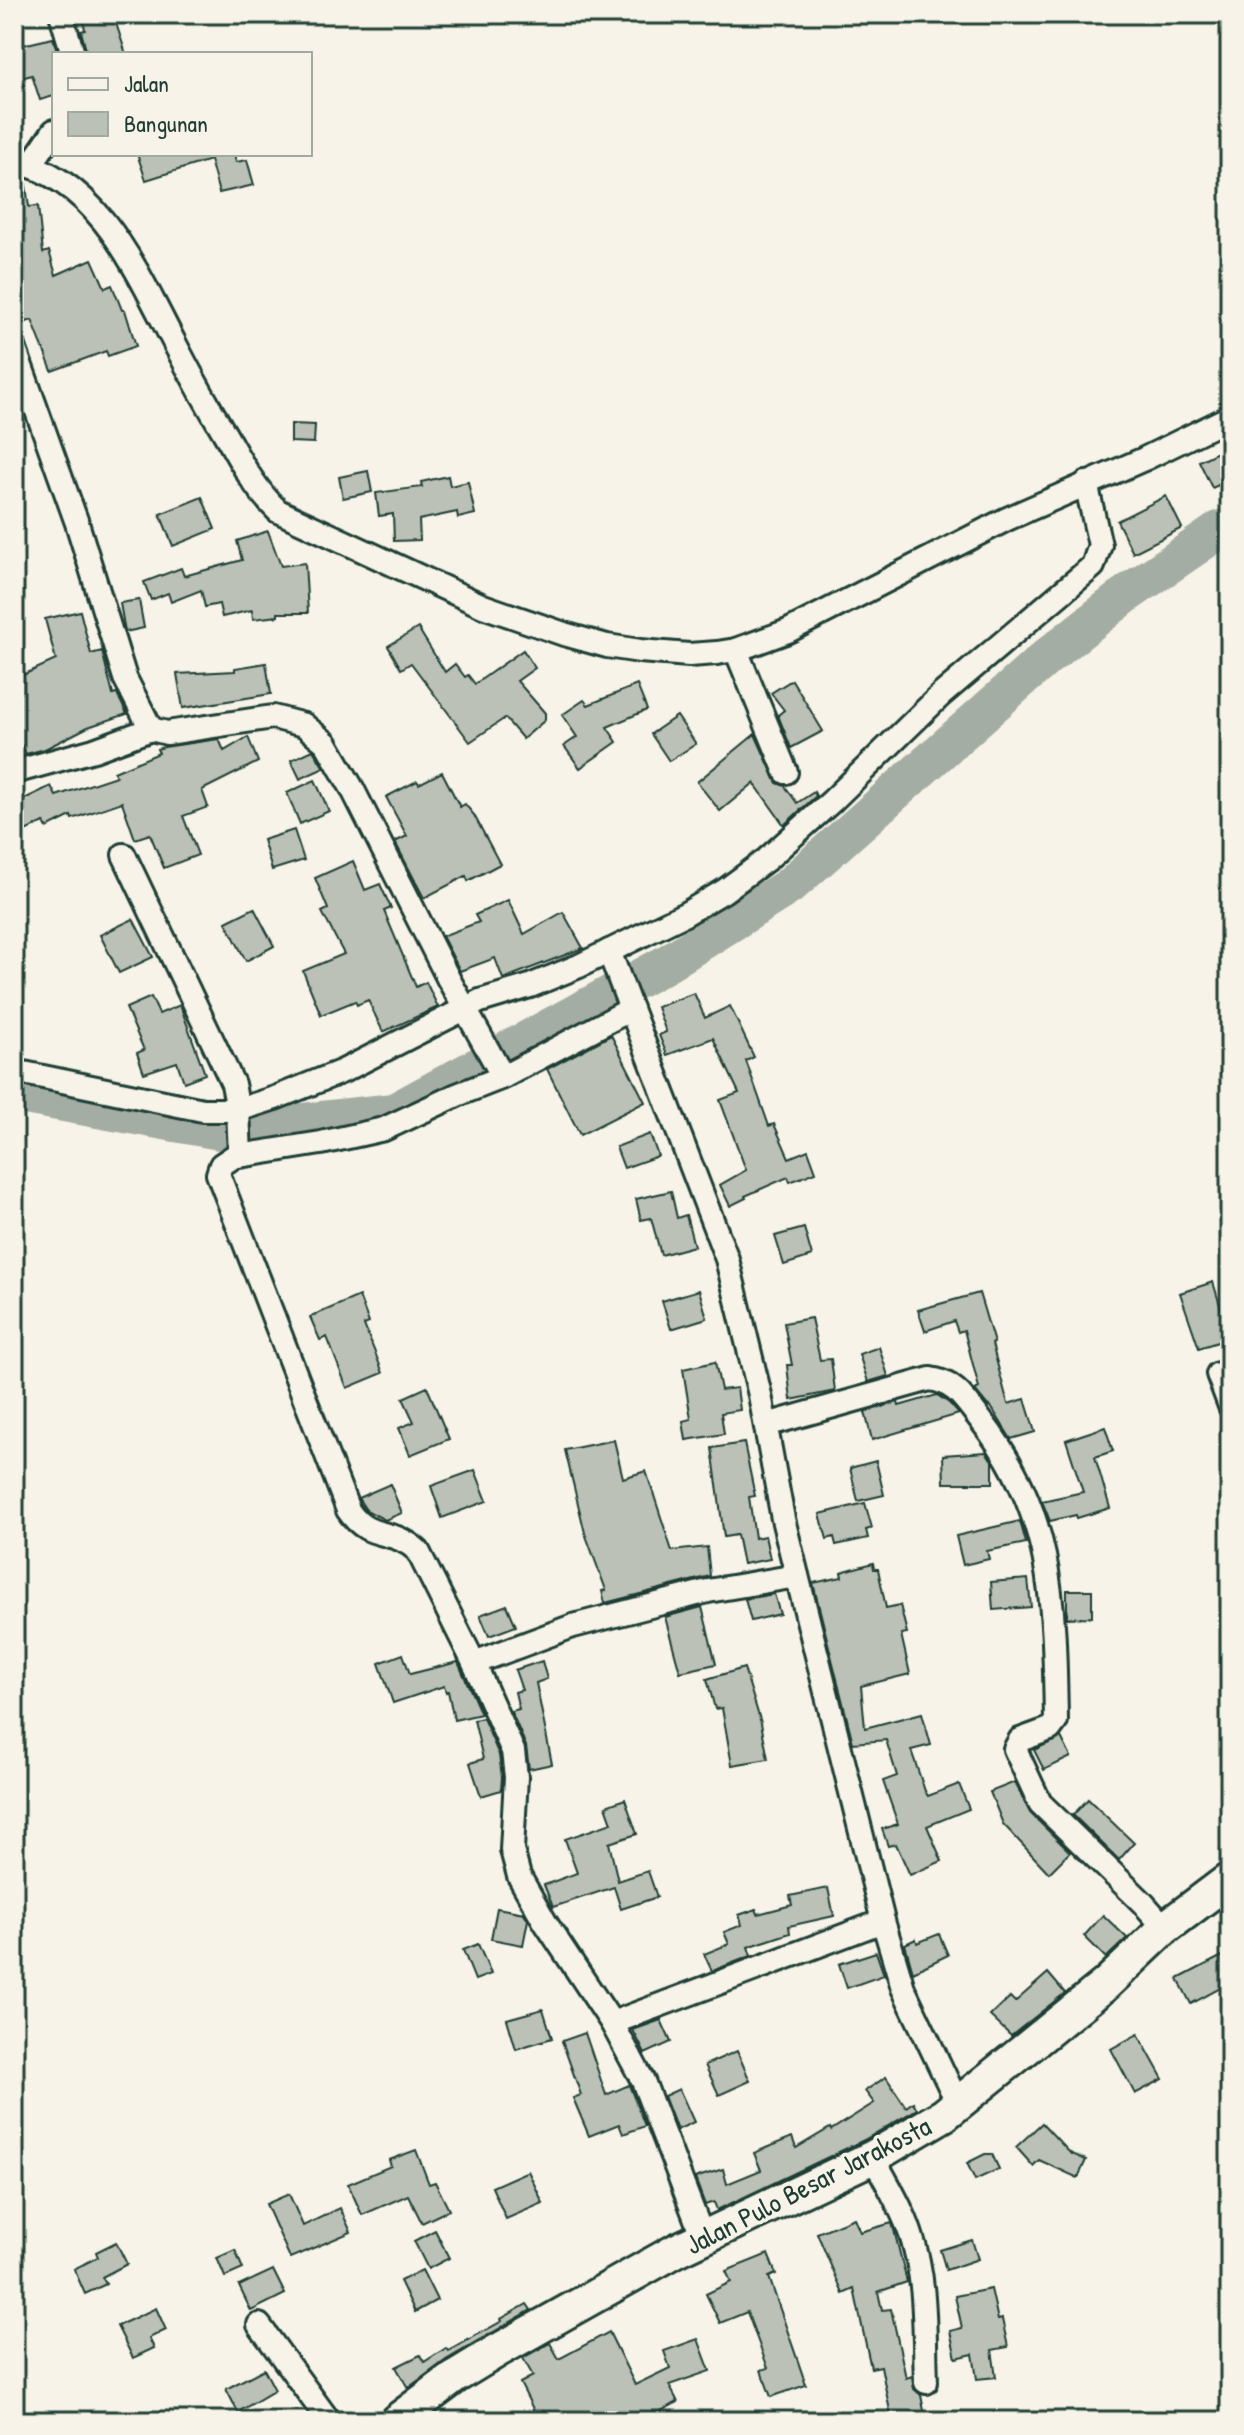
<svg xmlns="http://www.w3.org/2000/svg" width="1244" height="2435" viewBox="0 0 1244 2435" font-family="'Patrick Hand',sans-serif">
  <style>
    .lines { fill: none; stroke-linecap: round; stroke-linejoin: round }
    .river { stroke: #a4ada3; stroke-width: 38 }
    .building { fill: #bbc1b6; stroke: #1f3d34; stroke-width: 2 }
    .street-casing { stroke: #1f3d34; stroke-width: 28 }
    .secondary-casing { stroke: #1f3d34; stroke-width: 38 }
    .street { stroke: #f7f3e8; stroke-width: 22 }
    .secondary { stroke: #f7f3e8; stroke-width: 32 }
    .labels { text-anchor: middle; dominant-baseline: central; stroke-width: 7; stroke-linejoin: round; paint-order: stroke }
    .street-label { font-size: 28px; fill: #1f3d34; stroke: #f7f3e8 }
  </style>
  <rect width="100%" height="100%" fill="#f7f3e8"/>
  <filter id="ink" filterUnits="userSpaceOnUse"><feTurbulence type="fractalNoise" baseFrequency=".0125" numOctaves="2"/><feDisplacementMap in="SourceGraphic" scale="16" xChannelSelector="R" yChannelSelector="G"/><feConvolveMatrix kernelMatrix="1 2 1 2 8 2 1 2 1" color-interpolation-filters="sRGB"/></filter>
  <g filter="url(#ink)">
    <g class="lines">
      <!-- river -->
      <polyline class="river" points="14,1094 220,1131 394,1112 666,964 788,887 1048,656 1128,593 1221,529 1230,526"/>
    </g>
    <!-- building -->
    <g class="building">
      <polygon points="82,14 113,14 126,54 87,54 81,31 85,30"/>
      <polygon points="53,38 58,54 54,54 54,96 40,100 32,75 14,80 14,47"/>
      <polygon points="137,154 234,154 236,162 247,160 254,185 219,193 210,160 146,180"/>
      <polygon points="14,176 25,179 29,207 38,206 43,253 49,251 56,275 92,259 105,288 112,285 122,310 125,310 136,346 108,356 106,351 52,371 32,320 18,325 14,314 14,294 23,291 14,264"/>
      <polygon points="291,424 315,425 314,443 291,442"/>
      <polygon points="1230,446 1230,480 1212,488 1199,461"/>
      <polygon points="368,471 372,492 343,498 339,477"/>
      <polygon points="448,476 450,486 468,482 475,514 458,518 457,512 419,520 420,540 394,541 393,514 379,516 376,493 422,487 421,482"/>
      <polygon points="1166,496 1182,528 1133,553 1117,521"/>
      <polygon points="202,497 215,529 173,546 160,514"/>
      <polygon points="268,531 281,566 305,563 308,613 278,613 278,616 253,619 252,610 222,617 219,604 205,607 201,590 171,602 168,593 151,600 144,582 181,568 184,576 242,560 237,541"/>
      <polygon points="139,600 144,628 125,632 120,603"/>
      <polygon points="80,611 91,654 102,651 113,695 117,694 127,714 88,727 45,749 26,754 14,731 14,679 56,660 45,619"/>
      <polygon points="418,628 445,672 455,664 465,677 468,675 475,684 523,650 535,668 517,681 545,713 545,720 523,739 505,718 470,742 411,663 401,669 388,646"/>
      <polygon points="266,663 271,694 183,708 177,674 235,671 235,668"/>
      <polygon points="792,680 823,731 791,748 778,715 784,710 771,693"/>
      <polygon points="637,685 647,710 607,727 617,742 580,768 564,746 577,737 562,715 584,700 588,705"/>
      <polygon points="677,716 696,744 669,761 651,734"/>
      <polygon points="755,734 777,783 785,786 797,803 814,792 816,796 784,825 754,783 720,811 697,782"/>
      <polygon points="248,737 258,762 202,790 208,807 183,816 198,855 164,868 150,834 135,839 122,802 72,819 71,816 47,828 44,822 19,834 14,823 14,804 51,786 56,796 116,776 114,772 159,753 157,749 164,747 219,739 224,751"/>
      <polygon points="313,750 324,768 300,779 291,760"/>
      <polygon points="442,772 460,807 465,804 474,815 500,864 468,881 466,876 424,898 395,842 407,836 386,797 417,781 419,784"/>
      <polygon points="315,780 329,811 300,824 287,793"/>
      <polygon points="294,830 304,860 272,870 263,840"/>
      <polygon points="353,861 365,890 380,884 391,908 384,911 416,987 426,982 438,1007 383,1032 368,1000 357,1005 355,1001 321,1015 303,971 344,954 322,912 328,909 315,878"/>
      <polygon points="508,900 524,934 563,912 583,948 503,979 495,958 460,971 442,936 479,922 475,915"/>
      <polygon points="254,908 274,946 246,961 226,922"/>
      <polygon points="133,919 153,957 119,973 100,935"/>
      <polygon points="694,993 705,1018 730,1006 754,1057 746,1061 769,1126 774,1124 789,1158 808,1150 816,1172 790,1182 788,1177 745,1196 746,1198 730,1206 720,1185 746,1170 720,1100 739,1093 713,1038 667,1055 659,1035 666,1032 657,1007"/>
      <polygon points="151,997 159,1014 180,1005 205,1074 184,1082 177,1062 144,1073 137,1053 144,1050 126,1008"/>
      <polygon points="611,1035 645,1102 580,1135 547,1069"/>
      <polygon points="650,1134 658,1156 624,1168 616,1147"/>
      <polygon points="671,1191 677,1218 686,1215 694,1246 661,1255 651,1218 641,1220 636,1199"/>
      <polygon points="804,1228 812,1256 784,1265 775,1236"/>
      <polygon points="1213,1282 1230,1338 1199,1348 1180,1293"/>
      <polygon points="699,1290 707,1318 671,1329 662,1301"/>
      <polygon points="979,1293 994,1343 992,1344 1008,1404 1025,1399 1035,1432 1011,1439 990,1405 988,1406 975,1390 979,1388 964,1330 958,1332 954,1321 925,1331 918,1310"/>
      <polygon points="359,1296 369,1323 364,1325 383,1373 347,1388 327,1337 320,1340 310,1317"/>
      <polygon points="811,1318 820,1360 831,1359 835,1391 791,1400 787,1365 792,1365 784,1323"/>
      <polygon points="879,1347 888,1376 868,1382 859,1354"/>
      <polygon points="715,1362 721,1390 737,1388 740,1410 721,1413 724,1434 686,1440 683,1421 691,1419 683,1369"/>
      <polygon points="427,1387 449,1439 410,1455 399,1428 414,1422 403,1398"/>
      <polygon points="937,1395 949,1403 959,1414 872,1440 865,1412 898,1402 899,1406"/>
      <polygon points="1105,1427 1113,1451 1095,1457 1110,1508 1077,1518 1076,1515 1050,1521 1042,1501 1083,1492 1066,1440"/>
      <polygon points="614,1440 623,1478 646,1471 672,1551 707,1547 710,1576 605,1603 602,1591 606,1590 585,1533 565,1450"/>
      <polygon points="744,1443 755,1496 749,1497 755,1538 765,1536 770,1559 743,1564 737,1535 724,1537 712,1448"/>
      <polygon points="986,1452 993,1462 993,1483 944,1483 943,1455"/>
      <polygon points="876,1461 884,1495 858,1501 850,1468"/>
      <polygon points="475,1470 487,1501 442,1518 431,1486"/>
      <polygon points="390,1484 402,1513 385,1520 366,1510 358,1498"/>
      <polygon points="865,1503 872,1528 866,1530 868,1538 836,1545 834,1537 827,1539 820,1514"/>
      <polygon points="1020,1521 1026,1543 987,1551 989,1559 963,1565 956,1536"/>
      <polygon points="873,1563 874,1569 878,1569 886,1608 900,1605 907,1633 901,1634 910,1674 861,1686 865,1728 922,1713 931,1745 911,1750 925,1791 928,1796 959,1784 969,1809 927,1826 942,1861 910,1875 896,1844 888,1846 882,1829 898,1824 883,1781 897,1776 886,1740 853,1743 813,1583 842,1577 841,1572"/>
      <polygon points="1028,1579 1031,1607 993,1610 991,1582"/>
      <polygon points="1067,1590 1092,1590 1092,1617 1067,1618"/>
      <polygon points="774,1594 780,1614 751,1621 745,1599"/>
      <polygon points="507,1605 516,1626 489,1636 480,1615"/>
      <polygon points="702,1607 716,1664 680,1672 665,1617"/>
      <polygon points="403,1654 410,1674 458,1662 481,1714 454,1720 448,1691 446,1692 444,1686 393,1703 379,1663"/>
      <polygon points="542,1661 547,1679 536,1683 552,1764 529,1769 526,1746 511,1711 519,1709 515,1692 522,1690 515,1670"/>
      <polygon points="744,1668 761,1723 768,1759 732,1765 722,1708 715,1709 707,1679"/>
      <polygon points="483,1718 499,1755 502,1777 501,1790 481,1796 470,1763 483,1759 474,1720"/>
      <polygon points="1061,1737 1071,1757 1044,1770 1034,1750"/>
      <polygon points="1015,1782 1030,1813 1070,1852 1049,1873 1003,1824 990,1792"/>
      <polygon points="625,1799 637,1834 609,1843 618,1881 648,1871 657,1897 621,1909 614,1887 553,1907 544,1885 577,1873 565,1839 612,1823 606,1806"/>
      <polygon points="1088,1799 1134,1843 1119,1860 1073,1815"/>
      <polygon points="828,1888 834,1916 789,1926 790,1933 748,1947 751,1956 712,1971 704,1954 729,1944 724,1932 742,1925 739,1915 756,1909 758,1914 792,1905 790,1896"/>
      <polygon points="497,1908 524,1913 528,1920 523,1945 491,1939"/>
      <polygon points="1103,1915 1127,1938 1106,1958 1084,1936"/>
      <polygon points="939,1934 948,1955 913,1972 905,1944 916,1939 917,1943"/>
      <polygon points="478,1944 491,1974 475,1980 463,1950"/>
      <polygon points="876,1952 884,1975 847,1988 839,1964"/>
      <polygon points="1230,1952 1230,1983 1191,2004 1178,1979"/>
      <polygon points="1048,1973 1065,1993 1011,2036 990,2016 1010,1997 1015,2002"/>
      <polygon points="543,2009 552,2038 516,2049 507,2019"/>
      <polygon points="661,2020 671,2042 645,2054 633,2030"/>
      <polygon points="585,2033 606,2095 629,2085 645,2126 623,2134 619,2124 589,2136 573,2098 581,2095 562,2041"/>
      <polygon points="1138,2034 1163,2079 1135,2094 1111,2049"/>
      <polygon points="737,2051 750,2081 719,2095 705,2065"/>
      <polygon points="886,2077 906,2107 913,2102 917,2109 864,2140 717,2210 714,2202 705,2205 695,2178 723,2169 727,2184 761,2170 754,2153 792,2137 796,2148 830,2128 831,2130 874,2103 865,2091"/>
      <polygon points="679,2089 694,2122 677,2130 664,2096"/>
      <polygon points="1042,2123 1070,2153 1086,2160 1078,2178 1039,2160 1033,2166 1016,2147"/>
      <polygon points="416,2150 429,2184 435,2182 449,2210 422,2223 408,2195 362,2215 348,2184 391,2166 389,2160"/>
      <polygon points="985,2154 992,2154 999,2169 975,2180 967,2163"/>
      <polygon points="528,2171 543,2203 506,2219 492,2187"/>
      <polygon points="289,2194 303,2226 340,2208 351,2232 290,2258 266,2204"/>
      <polygon points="854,2218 860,2232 892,2223 894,2230 907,2282 878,2292 882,2310 891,2309 906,2378 912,2376 914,2389 921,2395 925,2416 892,2421 881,2366 871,2368 854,2289 843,2294 817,2233"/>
      <polygon points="435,2230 449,2258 428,2269 414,2241"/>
      <polygon points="972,2240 978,2259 946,2270 940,2250"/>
      <polygon points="116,2242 127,2264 102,2277 106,2284 85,2294 74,2269 98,2257 96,2252"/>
      <polygon points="235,2250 243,2269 225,2277 217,2258"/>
      <polygon points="768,2254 776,2274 769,2277 806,2385 771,2397 761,2370 768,2368 747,2312 720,2323 706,2294 731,2282 726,2271"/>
      <polygon points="273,2270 285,2294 251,2311 239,2286"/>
      <polygon points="422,2270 437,2300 415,2312 400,2281"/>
      <polygon points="991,2289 998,2320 1002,2319 1008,2347 992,2350 996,2377 977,2379 973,2354 956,2358 950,2331 962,2328 955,2296"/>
      <polygon points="527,2304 531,2310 446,2360 408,2388 396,2367 420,2355 424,2362 446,2348 448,2351 502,2321 501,2319"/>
      <polygon points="156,2308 166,2330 149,2338 154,2348 133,2358 117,2326"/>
      <polygon points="609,2332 635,2385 670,2368 664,2351 698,2339 710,2371 669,2385 678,2402 653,2415 657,2421 539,2421 520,2383 533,2376 523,2358 550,2343 559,2359"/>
      <polygon points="264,2369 275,2390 238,2412 226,2389"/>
    </g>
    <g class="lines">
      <defs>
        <g id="street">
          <polyline points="61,14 73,54"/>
          <path d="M14,161C100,180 138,274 175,344C192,377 210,409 229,441C243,466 257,491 278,511L483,606L564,634L607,646L640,651L689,655L717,653L736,650L788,631L1007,519L1144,459L1230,417"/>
          <polyline points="30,166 54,131"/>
          <polyline points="14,347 77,523 125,678 151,729 167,733 273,717 304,725 326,743 352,788 449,980 503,1077"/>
          <polyline points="736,650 786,772"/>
          <polyline points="14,772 94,750 151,729"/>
          <polyline points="609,951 631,1009"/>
          <polyline points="14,1071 203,1110 238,1110 233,1084 124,855"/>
          <polyline points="240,1155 238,1110 275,1098 343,1071 480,1001 530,986 579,966 685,914 724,891 766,860 832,801 941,695 1093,566 1100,545 1086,483"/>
          <polyline points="1218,1374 1230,1406"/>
          <path d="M766,1425L930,1379C955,1382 965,1400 980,1419C1055,1514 1054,1606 1056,1721L1050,1729L1020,1740L1015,1749L1040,1803L1142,1902L1165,1928"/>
          <polyline points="474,1663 573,1626 708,1591 797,1576"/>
          <path d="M612,2023L545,1922L519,1876L512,1850L516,1777L513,1751L474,1663L418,1551C391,1526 370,1543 348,1510L218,1174L221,1165L233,1157L321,1143L384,1129L457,1095L503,1077L631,1009L727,1259L760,1395L783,1519L883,1921L903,1988L951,2089L959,2099L968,2098"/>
          <path d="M873,2157C886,2182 902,2207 911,2235C927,2281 924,2334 926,2382"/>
          <polyline points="706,2237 702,2235 643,2081 612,2023 883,1921"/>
          <polyline points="259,2325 329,2421"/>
        </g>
        <polyline id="secondary" points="396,2421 456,2376 497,2351 677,2250 873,2157 944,2115 1106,1984 1165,1928 1230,1879"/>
      </defs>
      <!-- street casing -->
      <use href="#street" class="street-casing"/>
      <!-- secondary casing -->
      <use href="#secondary" class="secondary-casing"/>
      <!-- street -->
      <use href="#street" class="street"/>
      <!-- secondary -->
      <use href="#secondary" class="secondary"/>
    </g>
  </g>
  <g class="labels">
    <!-- street labels -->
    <g class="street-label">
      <text transform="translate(808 2185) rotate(-27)">Jalan Pulo Besar Jarakosta</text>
    </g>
  </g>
  <!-- margin -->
  <rect width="1244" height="2435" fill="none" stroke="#f7f3e8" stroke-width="48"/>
  <rect x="24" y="24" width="1196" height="2387" fill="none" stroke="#1f3d34" stroke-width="3" filter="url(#ink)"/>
  <!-- legend -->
  <rect x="52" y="52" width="260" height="104" fill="#f7f3e8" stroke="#a1aaa0" stroke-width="2"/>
  <rect x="68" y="78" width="40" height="12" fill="#f7f3e8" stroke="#a1aaa0" stroke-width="2"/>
  <text x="124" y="92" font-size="24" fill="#1f3d34">Jalan</text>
  <rect x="68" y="112" width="40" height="24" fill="#bbc1b6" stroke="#a1aaa0" stroke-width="2"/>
  <text x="124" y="132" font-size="24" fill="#1f3d34">Bangunan</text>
</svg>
